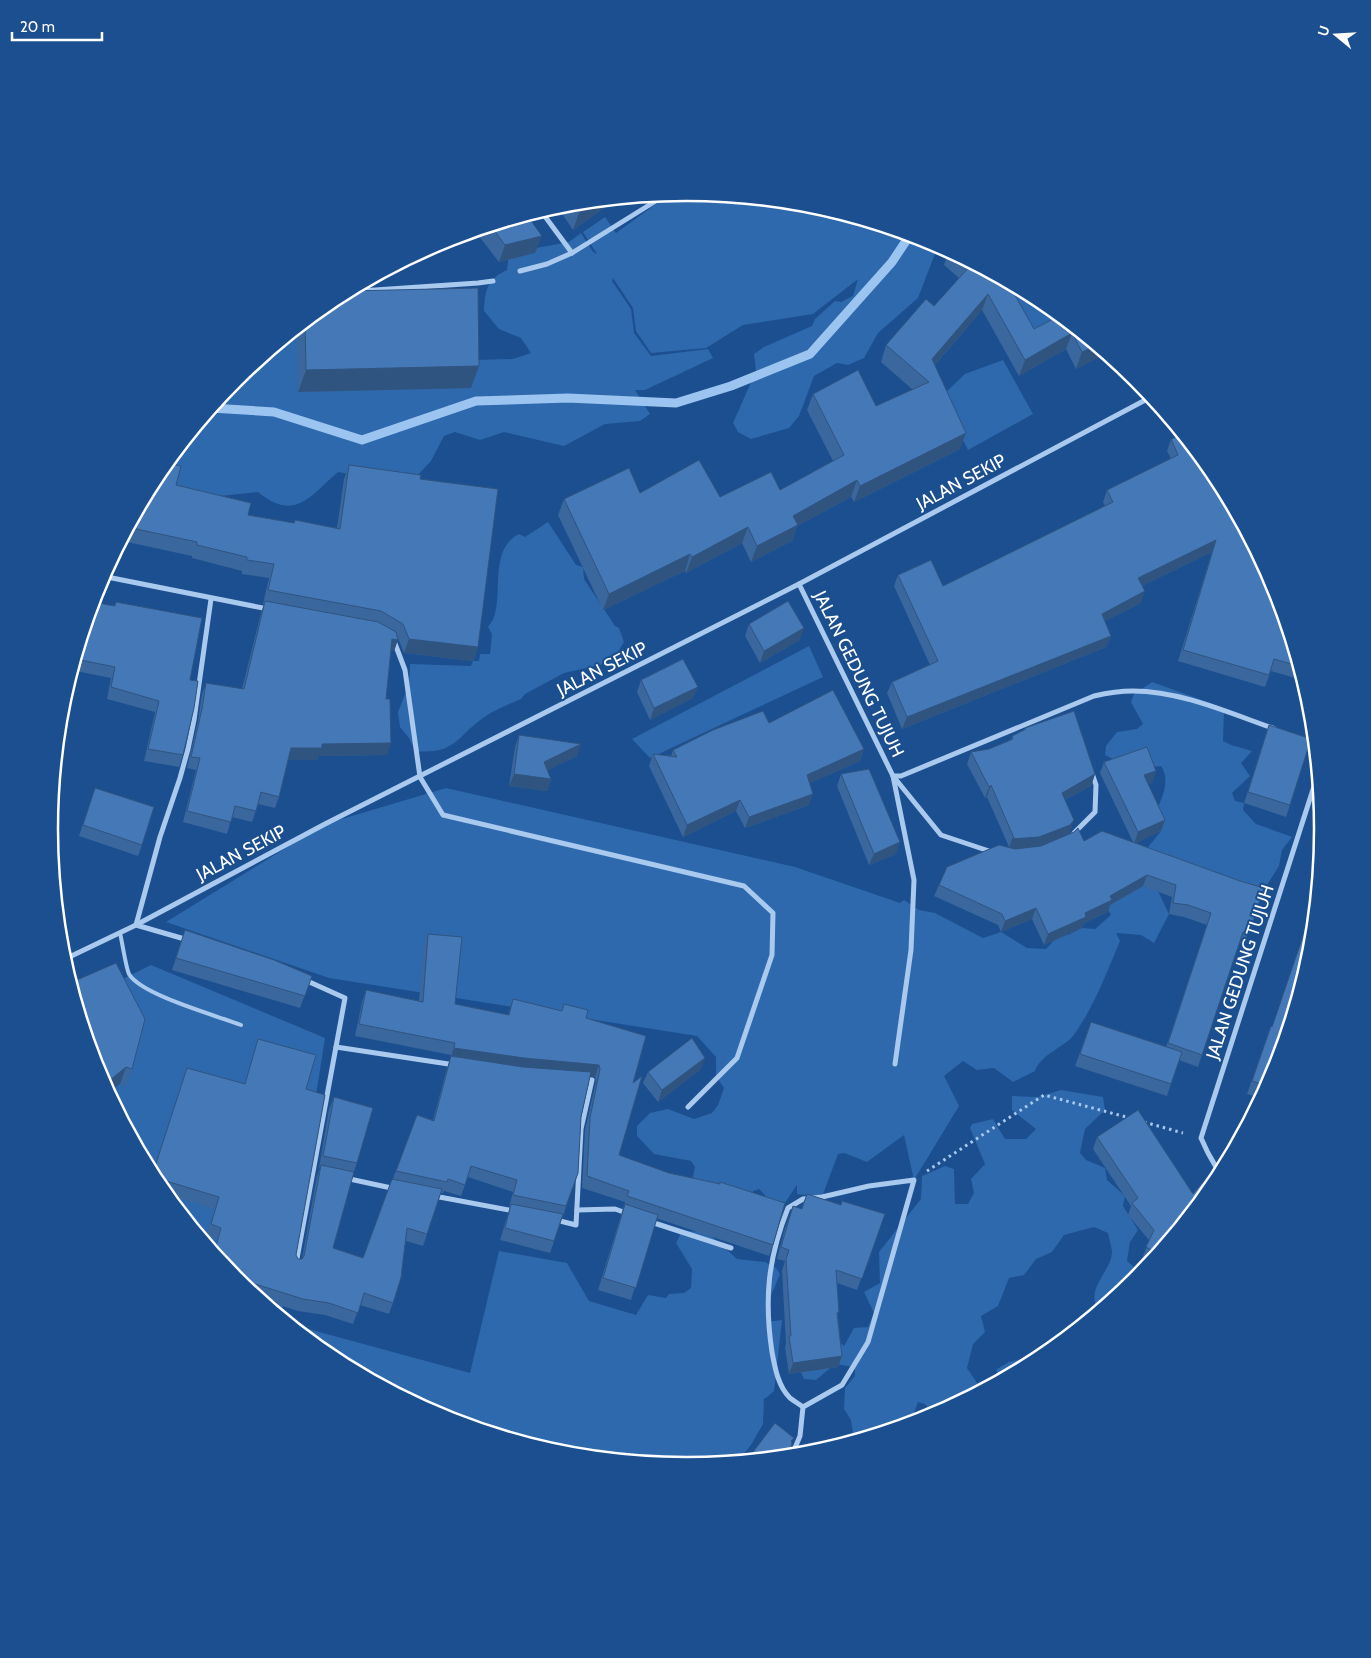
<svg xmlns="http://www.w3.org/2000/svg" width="1371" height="1658" viewBox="0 0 1371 1658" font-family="Cabin,sans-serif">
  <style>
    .green { fill: #2e69ad }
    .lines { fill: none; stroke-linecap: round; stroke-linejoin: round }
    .stream { stroke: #9cc4f0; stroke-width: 9 }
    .path { stroke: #a9c9ee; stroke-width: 3; stroke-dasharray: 2.5 4; stroke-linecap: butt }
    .lane { stroke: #a9c9ee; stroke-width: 4 }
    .street { stroke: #a9c9ee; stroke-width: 5 }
    .wall { fill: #3a679d }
    .shaded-wall { fill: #305480 }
    .building { fill: #4478b7; stroke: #305480 }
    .labels { text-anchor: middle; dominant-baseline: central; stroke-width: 4; stroke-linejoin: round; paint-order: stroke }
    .street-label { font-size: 18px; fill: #fff; stroke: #1b4f8f }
    .rim { fill: none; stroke: #fff; stroke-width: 2.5 }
  </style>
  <rect width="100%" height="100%" fill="#1b4f8f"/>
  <!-- green -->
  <g class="green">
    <path d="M686,192L810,205L929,241L938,246L918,298L878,333L864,358L848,365L837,363L814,376L799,416L789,428L751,439L738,432L733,423L756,371L754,354L764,347L812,326L815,319L835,301L841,302L853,296L858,279L813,314L743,325L706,348L651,353L636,331L633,308L613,278L612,281L631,309L634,333L651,356L708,349L713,358L645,390H635L650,414L640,421L605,424L564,446L504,432L480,440L455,432L444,436L431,461L415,478L378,479L338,472C309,497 295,522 258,492L220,496L197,522L158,473L235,379L307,320L475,360L513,359L531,353L521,338L499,329L484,311C485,290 487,279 507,270L509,253L569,242L581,233L593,252L597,254L583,232L605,217L616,233L670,194Z"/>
    <polygon points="1019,289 1039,300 1058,315 1056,317 1062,333 1020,344 1013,296"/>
    <polygon points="1003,360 1033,414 968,450 941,397 965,374"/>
    <path d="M548,522L576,565L583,567L584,579L615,626L619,628L624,642L612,662L564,673L525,694L521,699C510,704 496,709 486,716C457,735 457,755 415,751L409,738L400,727L398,712L409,684L410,664L471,666L473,661H479L480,654H490L492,634L488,627C490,624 493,620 494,617C503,592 489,549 519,534L525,537Z"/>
    <polygon points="809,646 823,677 650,758 632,739"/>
    <path d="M1152,682L1224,708L1223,741L1231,745L1252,751L1241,763L1250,776L1232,793L1235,801L1244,803L1243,810L1256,824L1292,837L1282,850L1279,866L1261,894L1158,891L1169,914L1154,943L1141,935L1116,933L1120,941C1107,972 1095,1004 1076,1032C1066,1048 1042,1052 1035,1071L1013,1082L994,1068L977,1070L963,1061L944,1076L959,1106L914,1180L904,1135L867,1162L844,1153L838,1154L822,1197L797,1194V1185L774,1219L764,1212L765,1195L759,1189L753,1191L752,1216L691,1185L695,1167L691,1161L654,1154L637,1136V1126L650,1113L668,1109L694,1119L712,1113L718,1105L724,1088L716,1076V1057L697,1036L329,978L166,922L325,824L446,788L795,867L900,903L904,900L919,910L935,913L983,938L1001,932L1027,948L1046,949L1058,936L1068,935L1082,928L1095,929L1111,915L1104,902L1161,831L1154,817C1160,801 1172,782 1161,766L1131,769L1105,755L1106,746L1117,732L1137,729L1143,724L1131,702L1134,694Z"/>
    <polygon points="151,965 325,1038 281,1317 235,1279 156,1183 97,1072 76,1002"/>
    <path d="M1061,1090L1103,1097L1105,1110L1085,1129L1080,1153L1086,1160L1105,1168L1107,1180L1125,1196L1123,1206L1138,1230L1130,1242L1127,1261L1141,1273L1136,1279L1098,1310C1085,1289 1111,1271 1112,1253C1112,1247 1109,1239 1108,1233L1094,1227L1064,1235L1052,1252L1036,1259L1024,1275L1009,1278L998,1306L981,1316L985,1332L973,1344L967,1368L981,1389H983L934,1415L925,1404L918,1402L914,1413L915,1422L854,1440L851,1420L844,1409L845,1388L855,1376V1367L835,1364L816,1380L804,1379L788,1342L829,1332L844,1346L854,1328L868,1327L874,1313L864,1292L880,1283L879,1252L921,1199L922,1176L945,1166L954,1169L955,1204H968L974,1193L971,1179L985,1164L970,1128L972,1124L993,1119L1005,1139H1026L1036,1129L1012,1110V1096L1038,1097Z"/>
    <polygon points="682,1231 707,1232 737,1259 765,1262 776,1268 780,1274 768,1303 767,1322 782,1320 774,1391 766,1398 764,1398 763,1424 751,1445 738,1461 685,1466 561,1453 442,1417 332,1358 290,1324 470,1373 499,1251 567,1263 589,1301 636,1315 648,1295 666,1298 669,1294 684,1293 691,1288 692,1269 676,1243"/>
    <polygon points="1029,1357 1037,1360 996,1382 997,1369 1009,1362"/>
  </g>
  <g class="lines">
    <!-- stream -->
    <polyline class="stream" points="211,408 274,412 362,440 476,401 568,398 676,403 731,386 810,354 892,262 910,235"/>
    <!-- path -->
    <g class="path">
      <polyline points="1144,1122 1183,1133"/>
      <polyline points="927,1171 1044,1095 1130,1118"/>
    </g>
    <!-- lane -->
    <path class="lane" d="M120,933C122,941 126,968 129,974C141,995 218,1016 241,1025"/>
    <!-- street -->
    <g class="street">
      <polyline points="541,211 572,253"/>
      <polyline points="520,271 547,264 572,253 667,194"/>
      <polyline points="346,292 478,283 493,281"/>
      <polyline points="102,576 268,609"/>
      <path d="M799,584L893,776H901L1094,696C1107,693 1119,691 1133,691C1181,691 1229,713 1275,729"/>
      <polyline points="394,641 405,670 420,777 443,815 744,886 773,913 772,955 737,1058 688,1107"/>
      <polyline points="893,776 941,835 992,852"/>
      <polyline points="893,776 914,880 911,950 895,1064"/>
      <polyline points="1074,833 1095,812 1096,785 1092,773"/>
      <polyline points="188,940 136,925 160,837 180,778 188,749 194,720 211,599"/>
      <polyline points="63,960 136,925 325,824 799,584 1151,397"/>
      <polyline points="336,1047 455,1065"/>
      <polyline points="1220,1174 1208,1153 1201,1138 1317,777"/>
      <polyline points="345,1178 396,1189"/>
      <polyline points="434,1196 514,1211"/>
      <polyline points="577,1210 615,1209 629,1214"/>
      <polyline points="556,1220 576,1225 581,1129 592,1080 583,1079"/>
      <polyline points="651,1222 731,1248"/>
      <polyline points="296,1264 345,998 305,980"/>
      <path d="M792,1455L800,1436L803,1407C799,1404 794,1401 790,1398C778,1386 775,1368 772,1352C764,1299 768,1258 788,1208L803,1199L822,1197L869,1186L914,1180L868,1342L842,1385L803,1407"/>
    </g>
  </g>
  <!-- wall -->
  <g class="wall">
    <polygon points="617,199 573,230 557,206 562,204"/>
    <polygon points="527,215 535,253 499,262 475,231"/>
    <polygon points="949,251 1023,291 1016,296 1034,329 1059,316 1105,354 1076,369 1066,349 1019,376 982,310 935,365 960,449 854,502 851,497 797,526 792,541 751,562 742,543 686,573 685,571 603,610 558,515 564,499 640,493 720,497 780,490 833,461 807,410 813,394 876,406 913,390 881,362 886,345 934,306 959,278 944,265"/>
    <polygon points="332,299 471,388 298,392 296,329"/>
    <polygon points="1171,439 1274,586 1302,680 1271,671 1265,687 1178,661 1212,552 1142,586 1141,603 1105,621 1111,636 1106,647 902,729 887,693 892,682 930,665 894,586 898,575 943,586 1105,506 1103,502 1107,490 1171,459 1167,451"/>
    <polygon points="349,465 420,479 478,647 473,661 404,653 398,638 394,651 391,651 386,699 387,755 319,756 317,760 288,760 279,797 275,808 258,804 252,822 232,817 227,834 183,822 196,770 187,768 198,721 202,694 206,683 242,689 261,613 264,604 263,604 269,578 242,574 242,571 192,558 192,556 127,542 132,520 156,475 176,485 248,515 294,523 295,520 337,528 344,479"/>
    <polygon points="92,602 114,606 116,602 190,680 183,755 179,767 144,761 155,712 107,699 111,678 71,670"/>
    <polygon points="749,624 800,640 760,663 745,636"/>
    <polygon points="641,680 693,698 650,720 637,692"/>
    <polygon points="769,723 864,749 860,761 810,783 809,805 745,828 736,811 683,837 649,766 653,754 671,756 673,750"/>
    <polygon points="1269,725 1290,805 1286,817 1244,803"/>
    <polygon points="1025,728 1095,774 1091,786 1065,800 1070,832 1066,836 1084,841 1133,842 1100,773 1104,762 1156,771 1152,783 1148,784 1165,820 1161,831 1136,843 1240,881 1264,888 1244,945 1239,943 1198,1067 1179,1060 1167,1096 1075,1066 1091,1022 1166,1047 1207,925 1184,917 1169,914 1172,897 1143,886 1110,905 1108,912 1084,923 1082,928 1044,945 1032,919 1001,932 998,925 934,896 939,885 1009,847 987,797 985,798 967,764 971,752 989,749 1011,740 1012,736 1024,730"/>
    <polygon points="519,735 577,756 547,770 551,779 547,791 509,786 515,747"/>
    <polygon points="841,774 896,854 869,865 837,786"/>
    <polygon points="95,788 142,845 138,856 79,836"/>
    <polygon points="185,930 312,976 300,1008 172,970"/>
    <polygon points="428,934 455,1004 508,1015 513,999 561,1011 564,1004 586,1018 633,1083 619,1155 773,1245 769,1256 656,1218 631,1300 598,1290 625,1202 582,1188 585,1130 596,1081 595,1077 590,1076 581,1117 578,1173 550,1253 500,1240 510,1207 509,1207 513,1192 468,1177 461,1196 444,1191 443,1193 441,1193 423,1246 406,1241 393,1303 389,1314 360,1305 353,1324 325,1315 298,1311 258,1298 235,1279 213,1252 217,1239 206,1236 215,1209 165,1194 156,1183 152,1175 187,1068 245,1084 254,1051 258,1039 306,1089 296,1255 298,1259 302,1259 317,1176 320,1168 319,1168 329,1109 334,1097 357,1163 354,1171 333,1248 363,1258 417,1115 433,1120 447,1068 450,1059 451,1055 355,1036 362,1002 366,990 419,1001 424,946"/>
    <polygon points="70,983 132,1069 126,1086 120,1084"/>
    <polygon points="1271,1026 1272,1027 1274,1073 1260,1098 1247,1094"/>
    <polygon points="701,1069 658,1102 643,1083 648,1072"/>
    <polygon points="1097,1137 1193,1194 1209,1190 1149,1263 1142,1259 1149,1240 1128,1215 1131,1206 1093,1149"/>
    <polygon points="807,1194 841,1205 885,1214 857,1290 837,1283 838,1317 842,1356 838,1367 789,1374 785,1347 786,1344 782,1271 785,1261 777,1259 785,1228 790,1216 801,1209"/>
  </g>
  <!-- shaded-wall -->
  <g class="shaded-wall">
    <polygon points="617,199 573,230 579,213 596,201"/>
    <polygon points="542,236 535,253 499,262 505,245"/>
    <polygon points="1014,286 1023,291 1006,304 1011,288"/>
    <polygon points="988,294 982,310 926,375 932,359"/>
    <polygon points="1072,333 1066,349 1019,376 1025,360"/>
    <polygon points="1095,346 1105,354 1076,369 1082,352"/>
    <polygon points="479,366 471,388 298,392 306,370"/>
    <polygon points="966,433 960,449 854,502 860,486"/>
    <polygon points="857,480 851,497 797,526 792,541 751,562 757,546 793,516"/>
    <polygon points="748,527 742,543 686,573 692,557"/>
    <polygon points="1216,540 1212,552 1134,590 1138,578"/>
    <polygon points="690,554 685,571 603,610 609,594"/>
    <polygon points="1145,591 1141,603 1098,625 1102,614"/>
    <polygon points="804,628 800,640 760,663 764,651"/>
    <polygon points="1111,636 1106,647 902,729 907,717"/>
    <polygon points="392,639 398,640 394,651 388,651"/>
    <polygon points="409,639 478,647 473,661 404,653"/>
    <polygon points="698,687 693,698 650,720 654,708"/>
    <polygon points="391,743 387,755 319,756 317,760 287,760 291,748 322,744"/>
    <polygon points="581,744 577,756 540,774 544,762"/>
    <polygon points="864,749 860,761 803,786 807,775"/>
    <polygon points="1156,771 1152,783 1140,787 1144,775"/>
    <polygon points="514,774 551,779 547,791 509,786"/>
    <polygon points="1095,774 1091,786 1057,804 1062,793"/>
    <polygon points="991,785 987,797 985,798 989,787"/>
    <polygon points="813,794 809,805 745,828 749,817"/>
    <polygon points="740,800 736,811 683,837 687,825"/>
    <polygon points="1074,820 1070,832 1066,836 1035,849 1008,851 1012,839"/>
    <polygon points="1165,820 1161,831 1134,844 1138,832"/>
    <polygon points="900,842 896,854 869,865 874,854"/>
    <polygon points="1147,875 1143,886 1110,905 1108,912 1084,923 1082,928 1044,945 1048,934 1110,896"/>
    <polygon points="1036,908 1032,919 1001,932 1005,921"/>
    <polygon points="454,1048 599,1065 595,1077 520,1070 450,1059"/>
    <polygon points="705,1058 701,1069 658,1102 662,1090"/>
    <polygon points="126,1067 120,1084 108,1093 104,1085"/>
    <polygon points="842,1356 838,1367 789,1374 793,1363"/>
  </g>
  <!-- building -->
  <g class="building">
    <polygon points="596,201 579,213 572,203"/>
    <polygon points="527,215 542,236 505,245 491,226"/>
    <polygon points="959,257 1014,286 1011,288 1034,329 1059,316 1095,346 1082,352 1072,333 1025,360 988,294 932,359 966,433 860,486 857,480 793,516 798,525 757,546 748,527 692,557 690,554 609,594 564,499 629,468 640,493 699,460 720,497 771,472 780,490 844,455 813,394 858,370 876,406 929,382 886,345 926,299 934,306 970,266"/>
    <polygon points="478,288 479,366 306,370 305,322 332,299 348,291"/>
    <polygon points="1182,435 1215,475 1274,586 1298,666 1274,659 1269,675 1183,650 1216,540 1138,578 1145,591 1102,614 1111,636 907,717 892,682 938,661 898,575 931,560 943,586 1113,502 1107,490 1178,455 1171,439"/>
    <polygon points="166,463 181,466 176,485 251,503 248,515 294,523 295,520 340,529 349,465 421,475 420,479 498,489 478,647 409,639 403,624 381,611 268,590 274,564 247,560 247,557 197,545 197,542 132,528 136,513 156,475"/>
    <polygon points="265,601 378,622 396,632 398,640 392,639 386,699 390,699 391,743 322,744 322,748 291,748 279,797 261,792 256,811 235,806 231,822 187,811 200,758 191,757 202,709 206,683 244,689"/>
    <polygon points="788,601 804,628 764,651 749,624"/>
    <polygon points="92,602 115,606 116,602 202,618 190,680 198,681 194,708 183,755 148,749 159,701 111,687 115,667 75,659"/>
    <polygon points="683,659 698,687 654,708 641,680"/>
    <polygon points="833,690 864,749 807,775 813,794 749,817 740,800 687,825 653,754 677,757 673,750 713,730 763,711 769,723"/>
    <polygon points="1074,711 1095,774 1062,793 1074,820 1070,825 1039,837 1012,839 1014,838 991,785 989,787 971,752 989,749 1013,739 1012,736 1026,729 1025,728"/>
    <polygon points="1269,725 1311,739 1290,805 1248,792"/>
    <polygon points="519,735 581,744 544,762 551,779 514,774"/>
    <polygon points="1147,747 1156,771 1144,775 1165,820 1138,832 1104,762"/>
    <polygon points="869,769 900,842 874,854 841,774"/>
    <polygon points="95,788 154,807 142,845 83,825"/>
    <polygon points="1078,828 1084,841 1102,831 1240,881 1264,888 1249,934 1243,932 1202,1055 1168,1043 1211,913 1188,905 1173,903 1176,885 1147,875 1110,896 1112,900 1085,913 1086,917 1048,934 1036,908 1005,921 1002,914 939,885 947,867 999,845 1015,849 1041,846 1074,832"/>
    <polygon points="1314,904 1315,904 1310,954 1274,1073 1267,1086 1252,1081 1271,1026 1272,1027"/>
    <polygon points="185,930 274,960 312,976 305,996 176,958"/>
    <polygon points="428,934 462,937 455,1004 509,1015 513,999 562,1011 564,1004 588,1010 586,1018 646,1036 633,1083 642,1076 619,1155 669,1173 720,1184 720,1182 785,1203 773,1245 627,1196 629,1191 587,1176 590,1118 600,1069 599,1065 524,1058 454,1048 455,1043 359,1024 366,990 423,1002"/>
    <polygon points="116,963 145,1019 132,1069 126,1067 104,1085 97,1072 70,983"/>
    <polygon points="1091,1022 1182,1052 1171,1084 1080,1054"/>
    <polygon points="692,1038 705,1058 662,1090 648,1072"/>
    <polygon points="258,1039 316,1055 306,1089 325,1095 296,1255 298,1259 302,1259 304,1256 321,1165 354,1172 333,1248 363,1258 392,1179 442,1189 427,1234 407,1228 401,1278 393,1303 364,1293 358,1313 329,1303 303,1299 236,1278 235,1279 214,1253 221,1228 211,1224 219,1197 153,1177 152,1176 187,1068 245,1084"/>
    <polygon points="451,1056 523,1067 591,1072 581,1117 578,1173 566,1206 513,1195 517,1180 471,1166 465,1185 448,1179 447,1182 396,1171 417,1115 434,1121"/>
    <polygon points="334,1097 373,1108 357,1163 323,1156"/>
    <polygon points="1138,1110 1193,1194 1202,1183 1209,1190 1157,1253 1146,1247 1154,1230 1132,1203 1138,1198 1097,1137"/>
    <polygon points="807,1194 841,1205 842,1201 885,1214 862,1279 836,1270 839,1312 837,1313 842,1356 793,1363 789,1336 791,1336 786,1259 789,1250 781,1247 790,1216 793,1206 802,1209"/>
    <polygon points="511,1204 563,1214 554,1241 505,1228"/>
    <polygon points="625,1204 658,1215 636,1288 603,1278"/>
    <polygon points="775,1423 794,1438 791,1441 792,1442 791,1447 793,1449 798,1449 800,1447 811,1453 747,1460"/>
  </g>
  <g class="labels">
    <!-- street labels -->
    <g class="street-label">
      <text transform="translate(961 482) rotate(-28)">JALAN SEKIP</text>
      <text transform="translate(602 669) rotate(-27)">JALAN SEKIP</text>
      <text transform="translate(859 674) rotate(64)">JALAN GEDUNG TUJUH</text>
      <text transform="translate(241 853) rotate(-28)">JALAN SEKIP</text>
      <text transform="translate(1240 972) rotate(-72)">JALAN GEDUNG TUJUH</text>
    </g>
  </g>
  <!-- crop -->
  <path d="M0 0H1371V1658H0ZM58 829a628 628 0 1 1 1256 0a628 628 0 1 1-1256 0Z" fill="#1b4f8f" fill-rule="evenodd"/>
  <path class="rim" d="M58 829a628 628 0 1 1 1256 0a628 628 0 1 1-1256 0Z"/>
  <!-- north arrow -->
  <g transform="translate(1336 35) rotate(288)" stroke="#1b4f8f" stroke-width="4" paint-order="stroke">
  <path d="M0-4L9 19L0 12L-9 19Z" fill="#ffffff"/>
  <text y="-8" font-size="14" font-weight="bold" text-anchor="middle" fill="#ffffff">U</text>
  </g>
  <!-- scale -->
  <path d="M12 32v8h90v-8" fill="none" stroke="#ffffff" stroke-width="2.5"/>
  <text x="20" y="32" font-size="15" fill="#ffffff" stroke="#1b4f8f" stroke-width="4" paint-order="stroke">20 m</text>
</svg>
